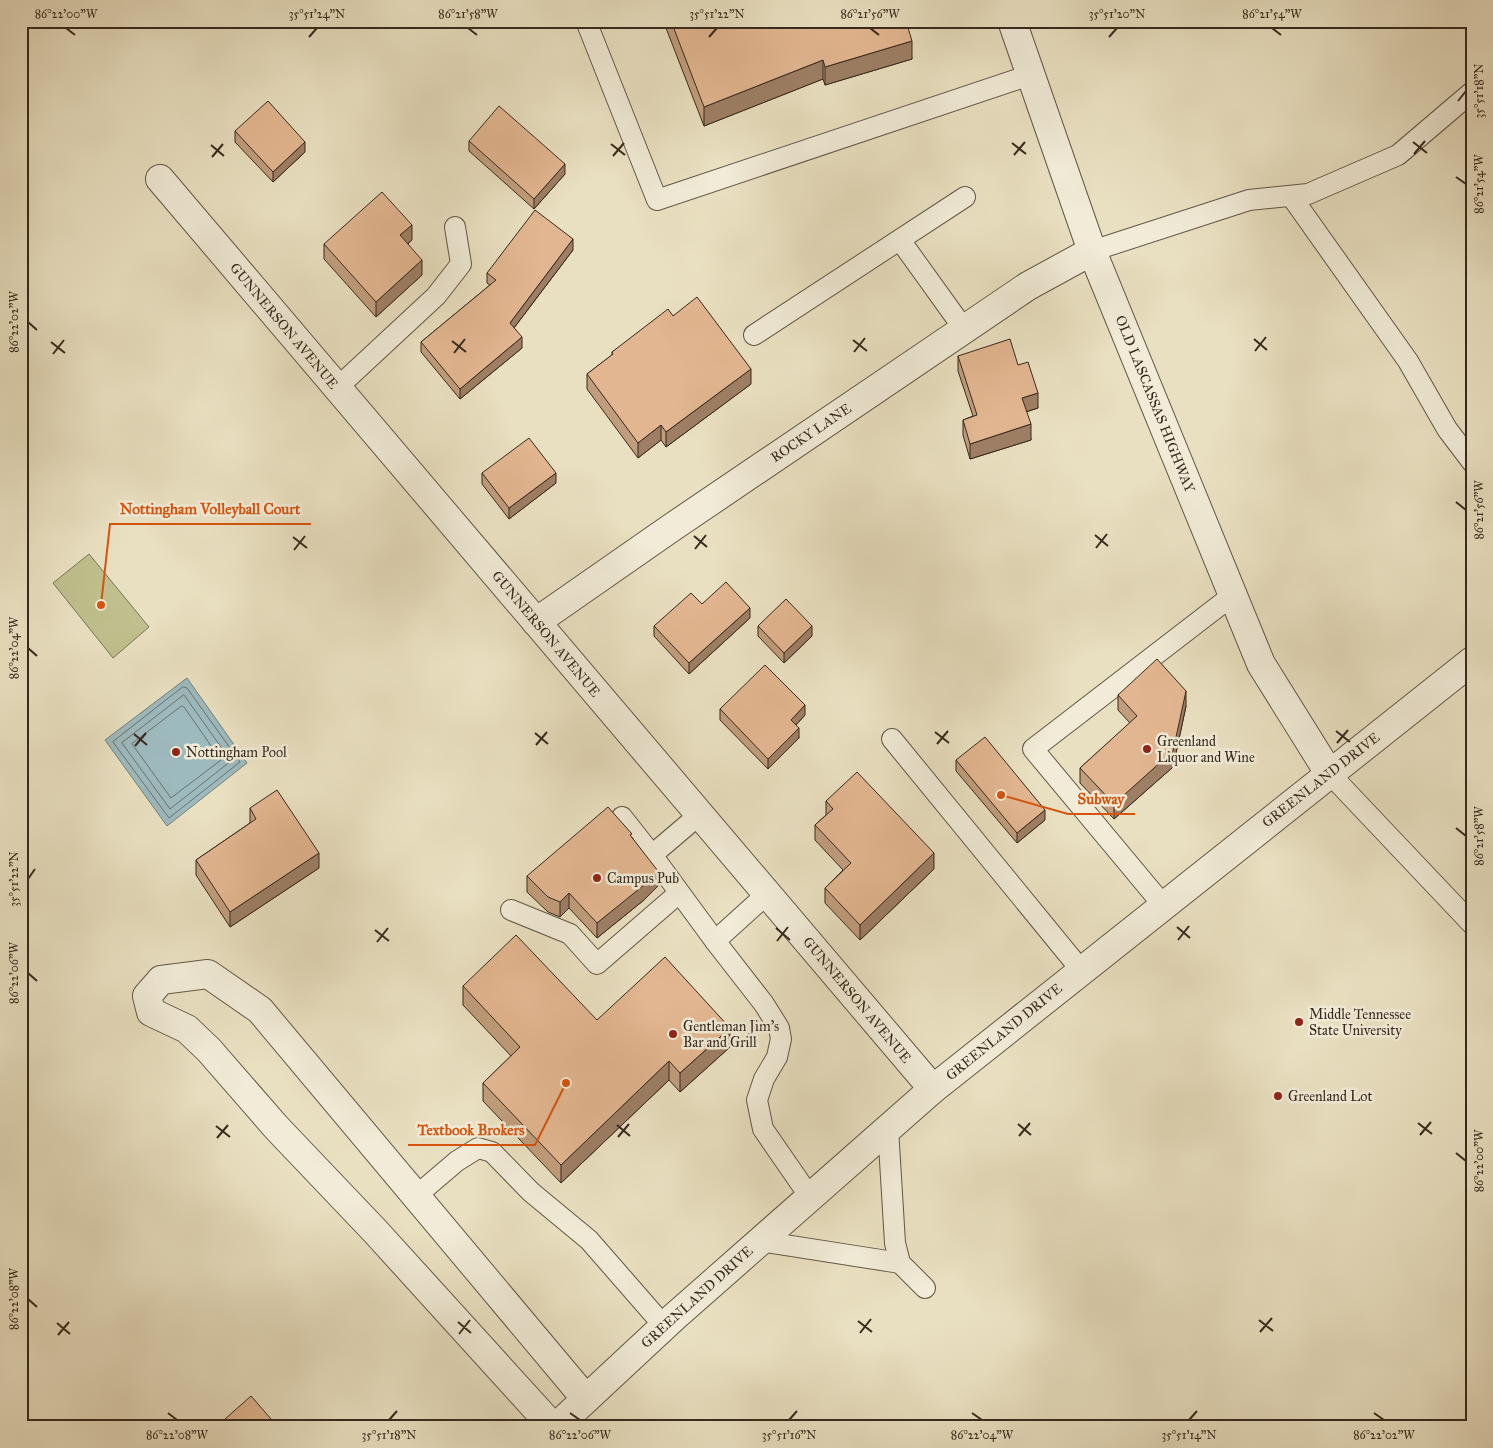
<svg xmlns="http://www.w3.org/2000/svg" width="1493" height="1448" viewBox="0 0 1493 1448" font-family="'IM FELL Great Primer',serif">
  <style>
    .green { fill: #bfc08d; stroke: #7a7455 }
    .water { fill: #9dbabe; stroke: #74807e }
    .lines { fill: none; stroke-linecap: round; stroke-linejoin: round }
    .shore { stroke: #6a726e; stroke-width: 1 }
    .service-casing { stroke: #635746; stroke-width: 22 }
    .minor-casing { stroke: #635746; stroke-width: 30 }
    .tertiary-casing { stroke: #635746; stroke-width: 30 }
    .service { stroke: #f1ebd7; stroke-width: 20 }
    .minor { stroke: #f1ebd7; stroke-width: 28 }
    .tertiary { stroke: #f1ebd7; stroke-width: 28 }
    .wall { fill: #c29d7c; stroke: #36291d }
    .shaded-wall { fill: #9e7f65; stroke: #36291d }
    .building { fill: #e2b690; stroke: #36291d }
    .ticks { fill: none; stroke: #36291d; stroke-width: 2 }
    .poi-dot { fill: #8f2418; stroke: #f1ebd7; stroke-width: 2 }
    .labels { text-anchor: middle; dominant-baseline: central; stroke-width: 5; stroke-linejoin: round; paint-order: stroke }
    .street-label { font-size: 14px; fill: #36291d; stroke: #f1ebd7 }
    .poi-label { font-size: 14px; fill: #36291d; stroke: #f1ebd7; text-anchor: start }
    .leader { fill: none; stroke: #d6540e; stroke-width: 2 }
    .callout-dot { fill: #d6540e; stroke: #f1ebd7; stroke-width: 2 }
    .callout-label { font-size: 15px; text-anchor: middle; font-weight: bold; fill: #d6540e; stroke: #f1ebd7; stroke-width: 5; stroke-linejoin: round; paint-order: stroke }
    .neatline { fill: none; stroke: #36291d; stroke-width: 2 }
    .ticks-label { font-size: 12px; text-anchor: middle; fill: #36291d }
  </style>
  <rect width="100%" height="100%" fill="#e9e0c1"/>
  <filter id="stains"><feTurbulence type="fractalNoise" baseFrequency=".004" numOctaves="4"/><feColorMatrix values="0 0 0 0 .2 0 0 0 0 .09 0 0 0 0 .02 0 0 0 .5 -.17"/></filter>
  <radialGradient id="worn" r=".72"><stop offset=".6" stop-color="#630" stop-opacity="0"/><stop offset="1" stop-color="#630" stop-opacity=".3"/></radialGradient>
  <!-- green -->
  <polygon class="green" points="89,554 149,627 113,658 53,583"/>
  <!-- water -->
  <polygon class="water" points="187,678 247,763 167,826 105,740"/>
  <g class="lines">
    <!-- shore -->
    <g class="shore">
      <polygon points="183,687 187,688 240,762 169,818 113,742"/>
      <polygon points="184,695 231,761 170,809 122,743"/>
      <polygon points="182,706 184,707 221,760 171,798 132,744"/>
    </g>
    <defs>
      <g id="service">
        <polyline points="586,21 657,200 1030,75"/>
        <polyline points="1291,196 1408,361 1447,429 1472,462"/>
        <polyline points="900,240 964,329"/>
        <polyline points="1092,251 1249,200 1308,194 1398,155 1472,92"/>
        <polyline points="754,335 965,197"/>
        <polyline points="337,388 436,296 461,264 455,227"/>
        <polyline points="892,739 1081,970"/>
        <polyline points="1329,773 1472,924"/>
        <polyline points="699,815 652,855 715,941 764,1004 779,1028 781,1039 777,1057 764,1079 757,1100 763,1129 810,1197"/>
        <polyline points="622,817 652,855"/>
        <polyline points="1163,905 1033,749 1233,595"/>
        <polyline points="511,910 570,934 597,964 679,893"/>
        <polyline points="715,941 767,894"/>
        <polyline points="888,1128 895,1243 900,1263 925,1288"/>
        <polyline points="416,1196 457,1161 478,1148 492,1152 531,1192 589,1240 664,1326"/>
        <polyline points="760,1241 900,1263"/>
      </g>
      <g id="minor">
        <polyline points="1012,21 1092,251 1261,664 1329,773"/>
        <polyline points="160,179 933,1089"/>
        <polyline points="536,622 671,528 1028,286 1092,251"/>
        <polyline points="553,1427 375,1231 276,1127 209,1050 187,1029 151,1012 147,996 161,980 208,974 260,1010 586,1399"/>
      </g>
      <polyline id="tertiary" points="556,1427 673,1318 933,1089 1472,661"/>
    </defs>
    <!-- service casing -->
    <use href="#service" class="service-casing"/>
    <!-- minor casing -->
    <use href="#minor" class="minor-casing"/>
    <!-- tertiary casing -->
    <use href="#tertiary" class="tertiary-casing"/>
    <!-- service -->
    <use href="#service" class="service"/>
    <!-- minor -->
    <use href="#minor" class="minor"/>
    <!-- tertiary -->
    <use href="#tertiary" class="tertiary"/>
  </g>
  <!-- wall -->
  <g class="wall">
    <polygon points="666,21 906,21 912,59 825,85 823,79 704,126 666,28"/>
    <polygon points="235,131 305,152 273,182 235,142"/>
    <polygon points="469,141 565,174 534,209 469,151"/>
    <polygon points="412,240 408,244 422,275 376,317 324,259 324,244"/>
    <polygon points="573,250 514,328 522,348 460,399 421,352 421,342 490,285 487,283 487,273"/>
    <polygon points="673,316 751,384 666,447 661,440 638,458 587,389 587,374 612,355 612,352"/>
    <polygon points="958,356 1018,365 1038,408 1026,412 1031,440 970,459 963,435 963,420 973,416 958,371"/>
    <polygon points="482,473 556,483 509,519 482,484"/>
    <polygon points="702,604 750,618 689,674 654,636 654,626"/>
    <polygon points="758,626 812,636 784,663 758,636"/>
    <polygon points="1118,695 1186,706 1173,767 1114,819 1080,783 1080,768 1130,723 1118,710"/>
    <polygon points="720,709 805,715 796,725 799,738 768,769 720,720"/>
    <polygon points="956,760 1045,820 1017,843 956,771"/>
    <polygon points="826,801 934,869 860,940 825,903 825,888 843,870 815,840 815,825 826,815"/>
    <polygon points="250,808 319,868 230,927 196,875 196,860 250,823"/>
    <polygon points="632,837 658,886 644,900 597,938 569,908 560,917 548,912 527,892 527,876"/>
    <polygon points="463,986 597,1020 730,1047 680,1092 669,1080 561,1183 483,1101 483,1083 511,1056 463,1005"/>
  </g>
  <!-- shaded-wall -->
  <g class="shaded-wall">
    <polygon points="912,41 912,59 825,85 825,67"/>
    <polygon points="823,60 823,79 704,126 704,107"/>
    <polygon points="305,142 305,152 273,182 273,172"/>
    <polygon points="565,164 565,174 534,209 534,199"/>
    <polygon points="412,225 412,240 400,250 400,235"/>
    <polygon points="573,239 573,250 510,333 510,323"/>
    <polygon points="422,260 422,275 376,317 376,302"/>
    <polygon points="522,337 522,348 460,399 460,389"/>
    <polygon points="751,369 751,384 666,447 666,432"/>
    <polygon points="1038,393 1038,408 1022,413 1022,398"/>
    <polygon points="1031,424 1031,440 970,459 970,444"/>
    <polygon points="661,425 661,440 638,458 638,443"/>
    <polygon points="556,473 556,483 509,519 509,508"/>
    <polygon points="750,608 750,618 689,674 689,663"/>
    <polygon points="812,626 812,636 784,663 784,653"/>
    <polygon points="1186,691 1186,706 1173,767 1114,819 1114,804"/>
    <polygon points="805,705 805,715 791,730 791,720"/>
    <polygon points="799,728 799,738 768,769 768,759"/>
    <polygon points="1045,810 1045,820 1017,843 1017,833"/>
    <polygon points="319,853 319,868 230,927 230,912"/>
    <polygon points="934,853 934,869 860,940 860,925"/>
    <polygon points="658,871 658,886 644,900 597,938 597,923"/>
    <polygon points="569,893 569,908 560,917 560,902"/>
    <polygon points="730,1028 730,1047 680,1092 680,1073"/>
    <polygon points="669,1061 669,1080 561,1183 561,1165"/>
    <polygon points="26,1222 26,1233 21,1235 21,1225"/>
  </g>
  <!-- building -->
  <g class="building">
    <polygon points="671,21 906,21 912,41 825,67 823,60 704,107"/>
    <polygon points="268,101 305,142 273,172 235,131"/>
    <polygon points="499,106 565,164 534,199 469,141"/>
    <polygon points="382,192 412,225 400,235 422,260 376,302 324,244"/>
    <polygon points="535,210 573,239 510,323 522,337 460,389 421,342 496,280 487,273"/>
    <polygon points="697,297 751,369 666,432 661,425 638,443 587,374 613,354 612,352 668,309 673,316"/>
    <polygon points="1010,339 1018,365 1028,362 1038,393 1022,398 1031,424 970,444 963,420 977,415 958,356"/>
    <polygon points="529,438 556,473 509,508 482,473"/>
    <polygon points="726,582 750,608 689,663 654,626 691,593 702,604"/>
    <polygon points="786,599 812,626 784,653 758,626"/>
    <polygon points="1157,659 1186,691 1173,751 1114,804 1080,768 1137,716 1118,695"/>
    <polygon points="765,665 805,705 791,720 799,728 768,759 720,709"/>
    <polygon points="985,737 1045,810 1017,833 956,760"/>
    <polygon points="857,772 934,853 860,925 825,888 851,863 815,825 833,809 826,801"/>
    <polygon points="277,790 319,853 230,912 196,860 256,819 250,808"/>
    <polygon points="608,807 632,834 630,835 658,871 644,885 597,923 569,893 560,902 548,897 527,876"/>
    <polygon points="516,935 597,1020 665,957 730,1028 680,1073 669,1061 561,1165 483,1083 520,1047 463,986"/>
    <polygon points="21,1212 26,1222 21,1225"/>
    <polygon points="251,1396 278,1427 216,1427"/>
  </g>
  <!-- ticks -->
  <path class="ticks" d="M66,28L75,35M468,28L477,35M870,28L879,35M1272,28L1281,35M309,37L317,28M709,37L717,28M1109,37L1117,28M1458,101L1466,91M1413,142L1427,153M1012,143L1026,154M611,144L625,155M211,145L224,156M1414,154L1425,141M1014,155L1025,142M613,156L624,143M212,157L223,144M1456,177L1466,184M28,322L37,330M1254,339L1267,350M853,340L867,351M452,341L466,352M51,342L65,353M1255,351L1266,337M854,352L865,338M454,353L465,339M53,354L64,340M1456,502L1466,510M1095,535L1108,546M694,536L707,547M293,537L307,548M1096,548L1107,534M695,549L706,535M294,550L305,536M28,648L37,656M1336,731L1350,742M935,732L949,743M535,733L548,744M134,734L147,745M1337,743L1348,730M937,744L948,731M536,745L547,732M135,746L146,733M1456,828L1466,836M28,879L35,869M1177,927L1190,938M776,928L790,940M375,930L389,941M1178,940L1189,926M777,941L788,927M377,942L388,928M28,973L37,981M1418,1123L1432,1134M1018,1124L1031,1135M617,1125L630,1136M216,1126L230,1137M1420,1135L1431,1122M1019,1136L1030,1123M618,1137L629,1124M217,1138L228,1125M1456,1153L1466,1161M28,1299L37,1307M1259,1320L1273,1331M858,1321L872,1332M458,1322L471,1333M57,1323L70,1334M1260,1332L1272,1318M860,1333L871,1319M459,1334L470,1320M58,1335L69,1322M168,1413L177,1420M570,1413L580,1420M972,1413L982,1420M1374,1413L1384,1420M389,1420L397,1411M789,1420L797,1411M1189,1420L1197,1411"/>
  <!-- markers -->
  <g class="poi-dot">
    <circle cx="1147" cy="749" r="5"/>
    <circle cx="176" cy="752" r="5"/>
    <circle cx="597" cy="878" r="5"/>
    <circle cx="1299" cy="1022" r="5"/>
    <circle cx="673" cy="1034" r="5"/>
    <circle cx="1278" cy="1096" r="5"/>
  </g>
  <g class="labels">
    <!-- street labels -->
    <g class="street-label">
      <text transform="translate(284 326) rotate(50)">GUNNERSON AVENUE</text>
      <text transform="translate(1155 404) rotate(68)">OLD LASCASSAS HIGHWAY</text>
      <text transform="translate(811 433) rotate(-34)">ROCKY LANE</text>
      <text transform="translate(546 634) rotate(50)">GUNNERSON AVENUE</text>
      <text transform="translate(1321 780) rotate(-38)">GREENLAND DRIVE</text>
      <text transform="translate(857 1000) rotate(50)">GUNNERSON AVENUE</text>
      <text transform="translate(1004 1032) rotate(-39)">GREENLAND DRIVE</text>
      <text transform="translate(697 1297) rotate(-42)">GREENLAND DRIVE</text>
    </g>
    <!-- poi labels -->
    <g class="poi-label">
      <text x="1157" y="741">Greenland<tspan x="1157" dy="16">Liquor and Wine</tspan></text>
      <text x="186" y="752">Nottingham Pool</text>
      <text x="607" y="878">Campus Pub</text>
      <text x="1309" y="1014">Middle Tennessee<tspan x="1309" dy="16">State University</tspan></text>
      <text x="683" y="1026">Gentleman Jim's<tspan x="683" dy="16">Bar and Grill</tspan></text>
      <text x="1288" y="1096">Greenland Lot</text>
    </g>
  </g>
  <!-- callouts -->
  <path class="leader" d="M101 605L110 524H311M1001 795L1068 814H1135M566 1083L535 1145H408"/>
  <g class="callout-dot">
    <circle cx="101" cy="605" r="5"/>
    <circle cx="1001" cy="795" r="5"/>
    <circle cx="566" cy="1083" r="5"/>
  </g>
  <g class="callout-label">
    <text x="210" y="514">Nottingham Volleyball Court</text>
    <text x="1101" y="804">Subway</text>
    <text x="471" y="1135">Textbook Brokers</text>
  </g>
  <!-- margin -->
  <rect width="1493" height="1448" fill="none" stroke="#e9e0c1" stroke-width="55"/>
  <rect x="28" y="28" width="1438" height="1392" class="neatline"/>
  <g class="ticks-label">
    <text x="66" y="18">86°22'00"W</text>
    <text x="317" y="18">35°51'24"N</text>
    <text x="468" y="18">86°21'58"W</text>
    <text x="717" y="18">35°51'22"N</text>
    <text x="870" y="18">86°21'56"W</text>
    <text x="1117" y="18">35°51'20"N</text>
    <text x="1272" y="18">86°21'54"W</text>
    <text transform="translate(1479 91) rotate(-90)" y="4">35°51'18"N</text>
    <text transform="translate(1479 184) rotate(-90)" y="4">86°21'54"W</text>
    <text transform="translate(14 322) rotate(-90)" y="4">86°22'02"W</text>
    <text transform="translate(1479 510) rotate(-90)" y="4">86°21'56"W</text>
    <text transform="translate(14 648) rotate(-90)" y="4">86°22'04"W</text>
    <text transform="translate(1479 836) rotate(-90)" y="4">86°21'58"W</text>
    <text transform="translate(14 879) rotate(-90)" y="4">35°51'22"N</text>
    <text transform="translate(14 973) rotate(-90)" y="4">86°22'06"W</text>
    <text transform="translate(1479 1161) rotate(-90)" y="4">86°22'00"W</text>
    <text transform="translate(14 1299) rotate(-90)" y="4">86°22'08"W</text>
    <text x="177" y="1439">86°22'08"W</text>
    <text x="389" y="1439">35°51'18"N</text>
    <text x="580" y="1439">86°22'06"W</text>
    <text x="789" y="1439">35°51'16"N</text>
    <text x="982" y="1439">86°22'04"W</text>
    <text x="1189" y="1439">35°51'14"N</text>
    <text x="1384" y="1439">86°22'02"W</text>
  </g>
  <rect width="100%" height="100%" filter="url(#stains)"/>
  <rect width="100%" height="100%" fill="url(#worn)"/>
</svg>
